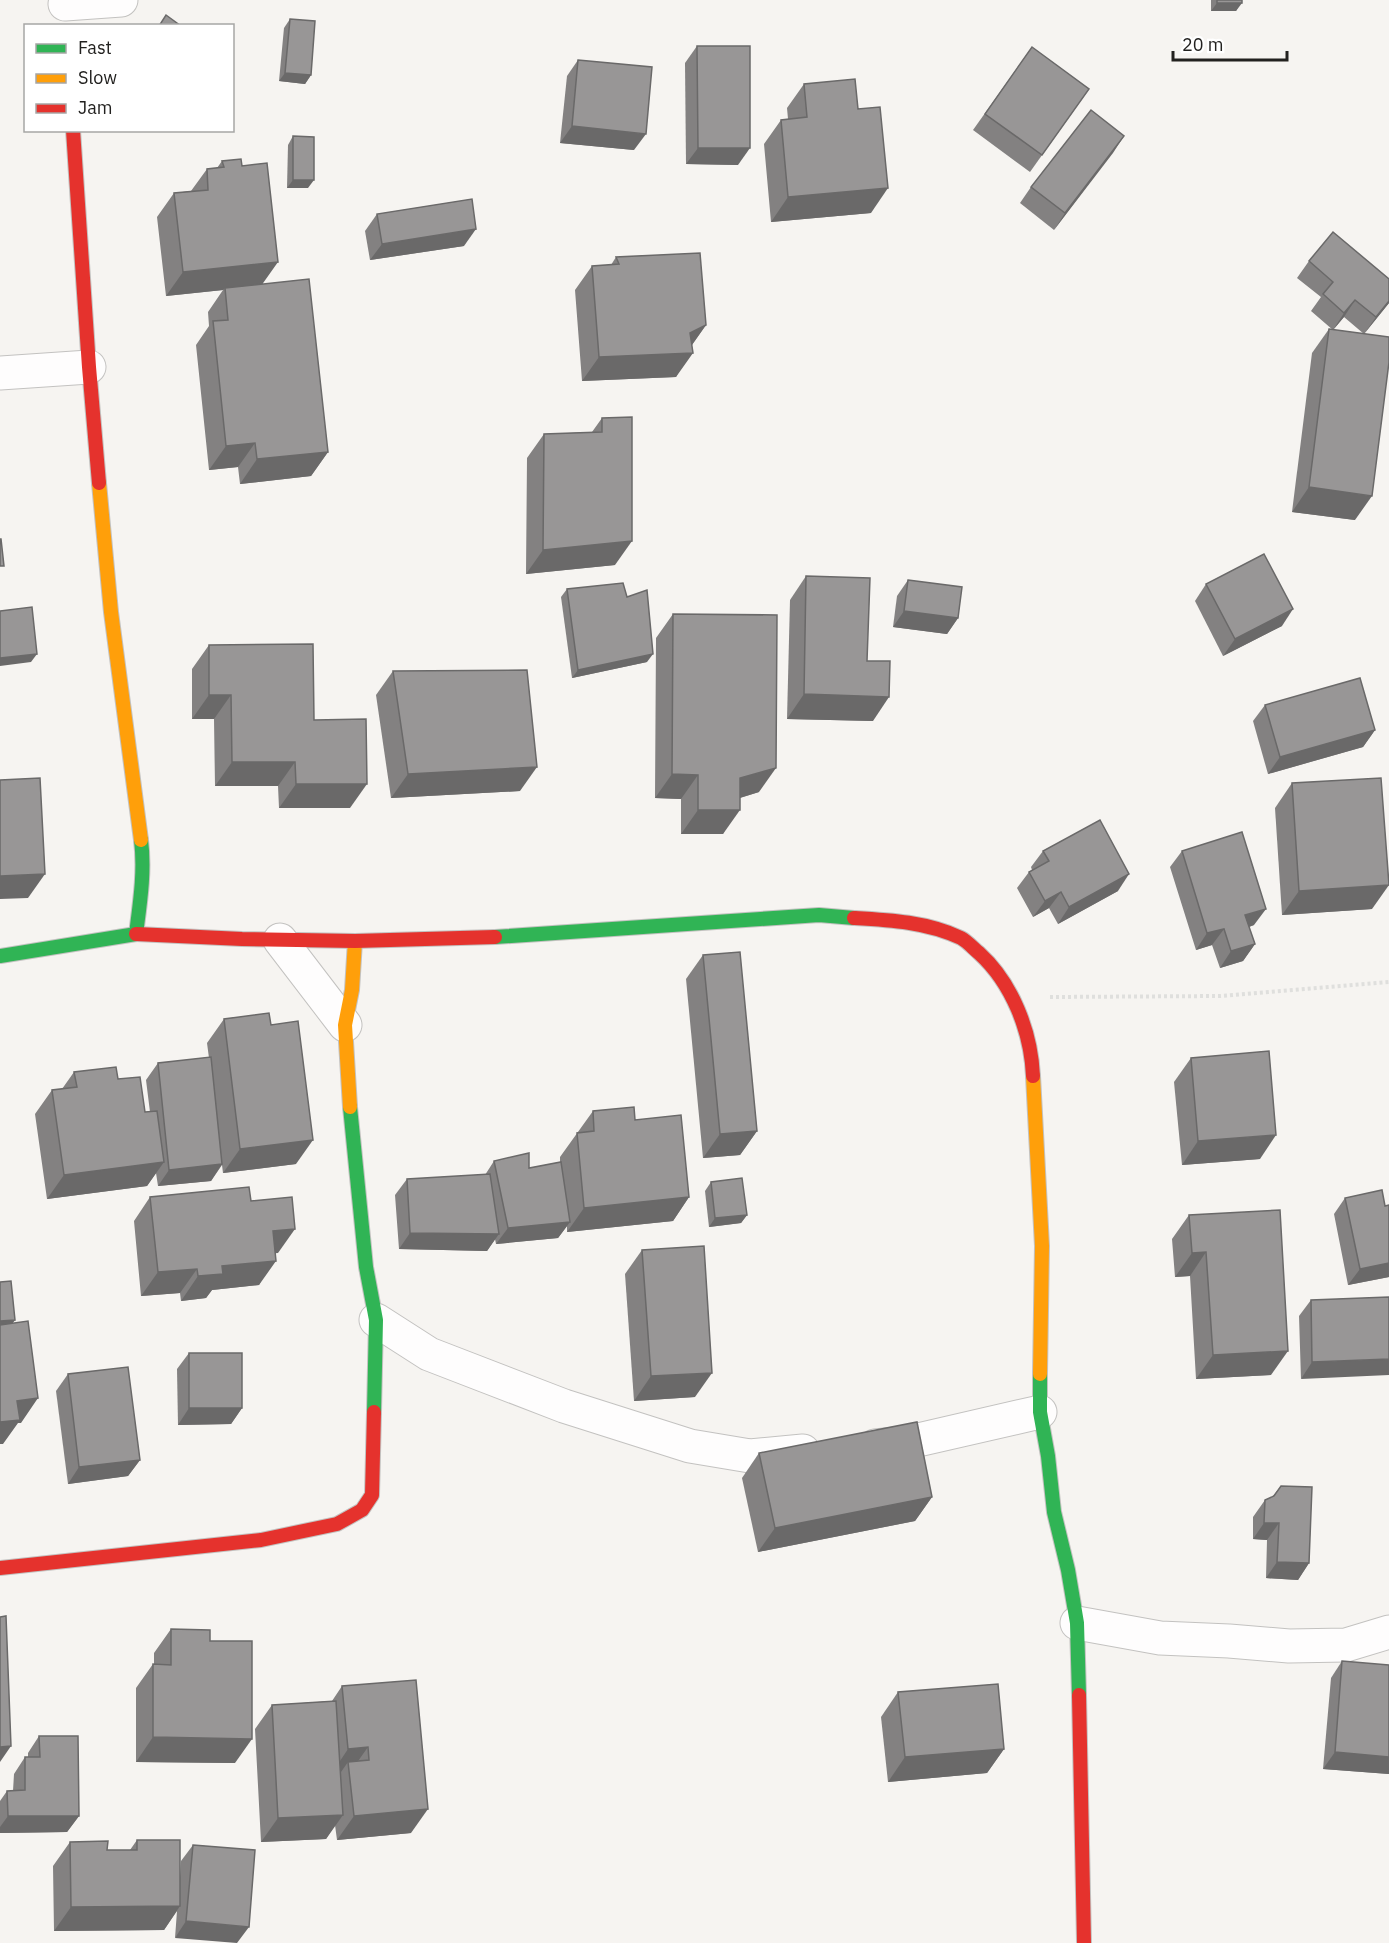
<svg xmlns="http://www.w3.org/2000/svg" width="1389" height="1943" viewBox="0 0 1389 1943" font-family="'IBM Plex Sans',sans-serif">
  <style>
    .lines { fill: none; stroke-linecap: round; stroke-linejoin: round }
    .street-casing { stroke: #c3c2c0; stroke-width: 35 }
    .fast-casing { stroke: #c3c2c0; stroke-width: 16 }
    .slow-casing { stroke: #c3c2c0; stroke-width: 16 }
    .jam-casing { stroke: #c3c2c0; stroke-width: 16 }
    .path { stroke: #dfdfdd; stroke-width: 4; stroke-dasharray: 3 3; stroke-linecap: butt }
    .street { stroke: #fefdfd; stroke-width: 33 }
    .fast { stroke: #30b455; stroke-width: 14 }
    .slow { stroke: #ff9f0a; stroke-width: 14 }
    .jam { stroke: #e5322d; stroke-width: 14 }
    .wall { fill: #838181 }
    .shaded-wall { fill: #6a6969 }
    .building { fill: #989696; stroke: #6a6969; stroke-width: 1.5 }
  </style>
  <rect width="100%" height="100%" fill="#f6f4f1"/>
  <g class="lines">
    <defs>
      <g id="street">
        <polyline points="65,4 121,0"/>
        <polyline points="0,373 89,367"/>
        <polyline points="280,940 345,1025"/>
        <polyline points="376,1320 429,1354 564,1406 690,1446 750,1456 803,1451"/>
        <polyline points="875,1446 905,1443 1040,1412"/>
        <polyline points="1077,1623 1160,1638 1229,1641 1289,1646 1346,1645 1389,1632"/>
      </g>
      <g id="fast">
        <polyline points="495,937 819,915 854,918"/>
        <path d="M0,956L136,934C140,903 145,871 141,840"/>
        <polyline points="350,1107 366,1267 376,1320 374,1412"/>
        <polyline points="1040,1374 1040,1412 1048,1456 1054,1512 1068,1570 1077,1623 1079,1695"/>
      </g>
      <g id="slow">
        <polyline points="99,483 111,612 141,840"/>
        <polyline points="1033,1076 1042,1246 1040,1374"/>
        <polyline points="350,1107 345,1025 352,990 355,941"/>
      </g>
      <g id="jam">
        <polyline points="73,130 89,367 99,483"/>
        <path d="M854,918C890,920 927,922 961,938C968,942 973,948 979,953C1012,983 1031,1031 1033,1076"/>
        <polyline points="136,934 242,939 355,941 495,937"/>
        <polyline points="0,1568 261,1540 337,1524 362,1510 372,1495 374,1412"/>
        <polyline points="1079,1695 1084,1943"/>
      </g>
    </defs>
    <!-- street casing -->
    <use href="#street" class="street-casing"/>
    <!-- fast casing -->
    <use href="#fast" class="fast-casing"/>
    <!-- slow casing -->
    <use href="#slow" class="slow-casing"/>
    <!-- jam casing -->
    <use href="#jam" class="jam-casing"/>
    <!-- path -->
    <polyline class="path" points="1050,997 1220,996 1389,982"/>
    <!-- street -->
    <use href="#street" class="street"/>
    <!-- fast -->
    <use href="#fast" class="fast"/>
    <!-- slow -->
    <use href="#slow" class="slow"/>
    <!-- jam -->
    <use href="#jam" class="jam"/>
  </g>
  <!-- wall -->
  <g class="wall">
    <polygon points="1211,0 1242,0 1236,11 1211,11"/>
    <polygon points="290,19 311,75 305,84 279,81 284,28"/>
    <polygon points="697,46 738,165 686,164 685,63"/>
    <polygon points="1032,47 1089,89 1030,172 973,130"/>
    <polygon points="578,60 634,150 560,143 567,76"/>
    <polygon points="804,84 858,109 871,213 771,222 764,144 781,120 788,119 787,108"/>
    <polygon points="293,136 308,188 287,188 288,145"/>
    <polygon points="1124,136 1054,230 1020,203 1031,187"/>
    <polygon points="222,161 263,284 328,452 311,476 240,484 238,467 209,470 196,345 209,326 208,312 223,290 166,296 157,217 174,193 191,191 207,169 217,168"/>
    <polygon points="377,214 464,246 370,260 365,231"/>
    <polygon points="616,257 706,325 692,345 676,377 582,381 575,290 592,266 611,265"/>
    <polygon points="1309,261 1389,303 1364,334 1344,317 1333,330 1311,311 1321,297 1297,278"/>
    <polygon points="1329,329 1355,520 1292,512 1312,353"/>
    <polygon points="602,418 615,565 526,574 527,458 544,434 592,432"/>
    <polygon points="806,576 867,661 873,721 787,719 790,600"/>
    <polygon points="908,580 958,618 947,634 893,627 897,596"/>
    <polygon points="1206,584 1282,626 1223,656 1195,601"/>
    <polygon points="567,589 627,597 647,662 572,678 561,597"/>
    <polygon points="673,614 759,792 740,798 723,834 681,834 681,799 655,798 656,638"/>
    <polygon points="209,645 314,720 350,808 279,808 278,786 215,786 214,719 192,719 192,669"/>
    <polygon points="393,671 520,791 391,798 376,695"/>
    <polygon points="1265,705 1375,730 1363,747 1268,774 1253,721"/>
    <polygon points="1292,783 1372,909 1282,915 1275,808"/>
    <polygon points="1043,851 1118,891 1058,924 1049,908 1033,917 1017,888 1029,872 1032,870 1031,867"/>
    <polygon points="1182,851 1254,925 1249,927 1255,944 1243,961 1220,968 1212,945 1196,950 1170,867"/>
    <polygon points="703,955 757,1131 740,1155 703,1158 686,979"/>
    <polygon points="224,1019 271,1025 296,1164 223,1173 222,1165 211,1181 158,1186 156,1173 147,1186 47,1199 35,1114 52,1090 62,1089 74,1072 118,1079 145,1112 150,1112 146,1080 158,1063 209,1058 207,1043"/>
    <polygon points="1191,1058 1260,1159 1182,1165 1174,1082"/>
    <polygon points="593,1111 635,1120 689,1197 673,1221 567,1232 567,1226 558,1238 496,1244 495,1239 487,1251 399,1249 395,1195 407,1179 485,1175 494,1161 529,1168 560,1162 560,1157"/>
    <polygon points="711,1182 747,1215 741,1223 709,1227 705,1191"/>
    <polygon points="150,1197 251,1201 278,1253 275,1253 259,1285 212,1290 206,1298 181,1301 180,1293 141,1296 134,1221"/>
    <polygon points="1345,1198 1385,1206 1389,1205 1389,1277 1348,1285 1334,1214"/>
    <polygon points="1189,1215 1271,1375 1196,1379 1190,1276 1175,1277 1172,1239"/>
    <polygon points="642,1250 695,1397 634,1401 625,1274"/>
    <polygon points="1389,1297 1301,1379 1299,1316 1311,1300"/>
    <polygon points="189,1353 242,1408 231,1424 178,1425 177,1369"/>
    <polygon points="68,1374 140,1460 128,1476 68,1484 56,1391"/>
    <polygon points="759,1453 932,1497 915,1521 758,1552 742,1478"/>
    <polygon points="1281,1486 1309,1563 1298,1580 1266,1578 1267,1540 1253,1539 1253,1517 1265,1500 1272,1497"/>
    <polygon points="171,1629 210,1641 235,1763 136,1762 136,1688 153,1664 154,1664 154,1653"/>
    <polygon points="1342,1661 1389,1774 1323,1769 1331,1678"/>
    <polygon points="342,1686 411,1833 337,1840 335,1825 326,1839 261,1842 255,1729 272,1705 332,1701"/>
    <polygon points="898,1692 1004,1749 987,1773 888,1782 881,1717"/>
    <polygon points="39,1736 79,1816 67,1832 0,1833 0,1801 7,1791 13,1791 14,1774 25,1757 28,1757 28,1753"/>
    <polygon points="137,1840 180,1877 181,1861 193,1845 255,1850 175,1938 177,1911 164,1930 54,1931 53,1866 70,1842 107,1850 130,1850"/>
  </g>
  <!-- shaded-wall -->
  <g class="shaded-wall">
    <polygon points="1217,3 1242,3 1236,11 1211,11"/>
    <polygon points="285,73 311,75 305,84 279,81"/>
    <polygon points="572,126 646,134 634,150 560,143"/>
    <polygon points="1124,136 1113,153 1054,230 1065,213"/>
    <polygon points="698,148 750,148 738,165 686,164"/>
    <polygon points="293,180 314,180 308,188 287,188"/>
    <polygon points="888,188 871,213 771,222 788,197"/>
    <polygon points="476,229 464,246 370,260 382,244"/>
    <polygon points="278,262 261,286 225,288 223,290 166,296 183,272"/>
    <polygon points="1355,300 1344,317 1333,330 1344,313"/>
    <polygon points="1389,301 1389,303 1364,334 1376,317"/>
    <polygon points="706,325 689,349 693,353 676,377 582,381 599,357 690,333"/>
    <polygon points="255,443 238,467 209,470 226,446"/>
    <polygon points="328,452 311,476 240,484 257,459"/>
    <polygon points="1309,487 1372,496 1355,520 1292,512"/>
    <polygon points="632,541 615,565 526,574 543,550"/>
    <polygon points="1293,609 1282,626 1223,656 1235,639"/>
    <polygon points="904,611 958,618 947,634 893,627"/>
    <polygon points="37,654 31,662 0,666 0,658"/>
    <polygon points="653,654 647,662 572,678 578,670"/>
    <polygon points="804,694 889,697 873,721 787,719"/>
    <polygon points="209,695 231,695 214,719 192,719"/>
    <polygon points="1375,730 1363,747 1268,774 1280,757"/>
    <polygon points="232,762 295,762 278,786 215,786"/>
    <polygon points="537,767 520,791 391,798 408,774"/>
    <polygon points="776,768 759,792 723,803 740,778"/>
    <polygon points="672,774 698,775 681,799 655,798"/>
    <polygon points="296,784 367,784 350,808 279,808"/>
    <polygon points="698,810 740,810 723,834 681,834"/>
    <polygon points="45,874 28,898 0,899 0,876"/>
    <polygon points="1129,874 1118,891 1058,924 1069,907"/>
    <polygon points="1389,885 1372,909 1282,915 1299,891"/>
    <polygon points="1061,892 1049,908 1033,917 1045,901"/>
    <polygon points="1266,909 1254,925 1234,932 1245,915"/>
    <polygon points="1224,929 1212,945 1196,950 1207,933"/>
    <polygon points="1255,944 1243,961 1220,968 1231,951"/>
    <polygon points="757,1131 740,1155 703,1158 720,1134"/>
    <polygon points="1276,1135 1260,1159 1182,1165 1198,1141"/>
    <polygon points="313,1140 296,1164 223,1173 240,1149"/>
    <polygon points="164,1162 147,1186 47,1199 64,1175"/>
    <polygon points="222,1164 211,1181 158,1186 169,1170"/>
    <polygon points="689,1197 673,1221 567,1232 584,1208"/>
    <polygon points="747,1215 741,1223 709,1227 715,1218"/>
    <polygon points="570,1222 558,1238 496,1244 508,1228"/>
    <polygon points="295,1229 278,1253 256,1255 273,1231"/>
    <polygon points="410,1233 499,1234 487,1251 399,1249"/>
    <polygon points="1206,1252 1190,1276 1175,1277 1192,1253"/>
    <polygon points="276,1261 259,1285 212,1290 206,1298 181,1301 198,1276 222,1266"/>
    <polygon points="1389,1263 1389,1277 1348,1285 1360,1269"/>
    <polygon points="197,1269 180,1293 141,1296 158,1272"/>
    <polygon points="15,1320 4,1336 0,1337 0,1321"/>
    <polygon points="1288,1351 1271,1375 1196,1379 1213,1355"/>
    <polygon points="1389,1359 1389,1375 1301,1379 1312,1362"/>
    <polygon points="712,1373 695,1397 634,1401 651,1376"/>
    <polygon points="38,1398 21,1423 18,1423 3,1444 0,1444 0,1422 17,1401"/>
    <polygon points="189,1408 242,1408 231,1424 178,1425"/>
    <polygon points="140,1460 128,1476 68,1484 79,1467"/>
    <polygon points="932,1497 915,1521 758,1552 775,1528"/>
    <polygon points="1264,1523 1279,1523 1267,1540 1253,1539"/>
    <polygon points="1277,1562 1309,1563 1298,1580 1266,1578"/>
    <polygon points="153,1737 252,1739 235,1763 136,1762"/>
    <polygon points="11,1746 0,1762 0,1747"/>
    <polygon points="368,1747 351,1771 348,1762 341,1772 332,1773 348,1749"/>
    <polygon points="1004,1749 987,1773 888,1782 905,1757"/>
    <polygon points="1335,1752 1389,1757 1389,1774 1323,1769"/>
    <polygon points="428,1809 411,1833 337,1840 354,1816"/>
    <polygon points="343,1815 326,1839 261,1842 278,1818"/>
    <polygon points="8,1816 79,1816 67,1832 0,1833 0,1827"/>
    <polygon points="180,1906 164,1930 54,1931 71,1907"/>
    <polygon points="186,1921 249,1927 237,1943 175,1938"/>
  </g>
  <!-- building -->
  <g class="building">
    <rect x="1217" y="0" width="25" height="3"/>
    <polygon points="166,15 181,26 159,26"/>
    <polygon points="290,19 315,21 311,75 285,73"/>
    <polygon points="697,46 750,46 750,148 698,148"/>
    <polygon points="1032,47 1089,89 1042,155 985,114"/>
    <polygon points="578,60 652,67 646,134 572,126"/>
    <polygon points="855,79 858,109 880,107 888,188 788,197 781,120 807,117 804,84"/>
    <polygon points="1091,110 1124,136 1065,213 1031,187"/>
    <polygon points="293,136 314,137 314,180 293,180"/>
    <polygon points="241,159 242,166 267,163 278,262 183,272 174,193 208,190 207,169 224,167 222,161"/>
    <polygon points="472,199 476,229 382,244 377,214"/>
    <polygon points="1333,232 1389,279 1389,301 1376,317 1355,300 1344,313 1323,294 1333,282 1309,261"/>
    <polygon points="700,253 706,325 690,333 693,353 599,357 592,266 619,264 616,257"/>
    <polygon points="309,279 328,452 257,459 255,443 226,446 213,321 228,320 225,288"/>
    <polygon points="1329,329 1389,337 1389,362 1372,496 1309,487"/>
    <polygon points="632,417 632,541 543,550 544,434 602,432 602,418"/>
    <polygon points="0,539 1,539 4,566 0,566"/>
    <polygon points="1264,554 1293,609 1235,639 1206,584"/>
    <polygon points="806,576 870,578 867,661 890,661 889,697 804,694"/>
    <polygon points="908,580 962,587 958,618 904,611"/>
    <polygon points="623,583 627,597 647,590 653,654 578,670 567,589"/>
    <polygon points="32,607 37,654 0,658 0,611"/>
    <polygon points="673,614 777,615 776,768 740,778 740,810 698,810 698,775 672,774"/>
    <polygon points="313,644 314,720 366,719 367,784 296,784 295,762 232,762 231,695 209,695 209,645"/>
    <polygon points="527,670 537,767 408,774 393,671"/>
    <polygon points="1360,678 1375,730 1280,757 1265,705"/>
    <polygon points="40,778 45,874 0,876 0,780"/>
    <polygon points="1381,778 1389,885 1299,891 1292,783"/>
    <polygon points="1100,820 1129,874 1069,907 1061,892 1045,901 1029,872 1049,861 1043,851"/>
    <polygon points="1242,832 1266,909 1245,915 1255,944 1231,951 1224,929 1207,933 1182,851"/>
    <polygon points="740,952 757,1131 720,1134 703,955"/>
    <polygon points="269,1013 271,1025 298,1021 313,1140 240,1149 224,1019"/>
    <polygon points="1269,1051 1276,1135 1198,1141 1191,1058"/>
    <polygon points="211,1057 222,1164 169,1170 158,1063"/>
    <polygon points="116,1067 118,1079 140,1077 145,1112 157,1111 164,1162 64,1175 52,1090 77,1087 74,1072"/>
    <polygon points="634,1107 635,1120 681,1115 689,1197 584,1208 577,1133 594,1131 593,1111"/>
    <polygon points="529,1153 529,1168 561,1162 570,1222 508,1228 494,1161"/>
    <polygon points="490,1174 499,1234 410,1233 407,1179"/>
    <polygon points="742,1178 747,1215 715,1218 711,1182"/>
    <polygon points="249,1187 251,1201 292,1197 295,1229 273,1231 276,1261 222,1266 223,1274 198,1276 197,1269 158,1272 150,1197"/>
    <polygon points="1382,1190 1385,1206 1389,1205 1389,1263 1360,1269 1345,1198"/>
    <polygon points="1280,1210 1288,1351 1213,1355 1206,1252 1192,1253 1189,1215"/>
    <polygon points="704,1246 712,1373 651,1376 642,1250"/>
    <polygon points="11,1281 15,1320 0,1321 0,1282"/>
    <polygon points="1389,1297 1389,1359 1312,1362 1311,1300"/>
    <polygon points="28,1321 38,1398 17,1401 20,1420 0,1422 0,1325"/>
    <rect x="189" y="1353" width="53" height="55"/>
    <polygon points="128,1367 140,1460 79,1467 68,1374"/>
    <polygon points="917,1422 932,1497 775,1528 759,1453"/>
    <polygon points="1281,1486 1312,1487 1309,1563 1277,1562 1279,1523 1264,1523 1265,1500 1274,1496"/>
    <polygon points="6,1616 11,1746 0,1747 0,1617"/>
    <polygon points="171,1629 210,1630 210,1641 252,1641 252,1739 153,1737 153,1664 171,1665"/>
    <polygon points="1342,1661 1389,1665 1389,1757 1335,1752"/>
    <polygon points="416,1680 428,1809 354,1816 348,1762 369,1760 368,1747 348,1749 342,1686"/>
    <polygon points="998,1684 1004,1749 905,1757 898,1692"/>
    <polygon points="336,1701 343,1815 278,1818 272,1705"/>
    <polygon points="39,1736 78,1736 79,1816 8,1816 7,1791 25,1790 25,1757 40,1757"/>
    <polygon points="137,1840 180,1840 180,1906 71,1907 70,1842 108,1841 107,1850 137,1850"/>
    <polygon points="193,1845 255,1850 249,1927 186,1921"/>
  </g>
  <!-- legend -->
  <rect x="24" y="24" width="210" height="108" fill="#ffffff" stroke="#a7a6a5" stroke-width="1.5"/>
  <rect x="36" y="44" width="30" height="9" fill="#30b455" stroke="#a7a6a5" stroke-width="1.5"/>
  <text x="78" y="54" font-size="18" fill="#22211f">Fast</text>
  <rect x="36" y="74" width="30" height="9" fill="#ff9f0a" stroke="#a7a6a5" stroke-width="1.5"/>
  <text x="78" y="84" font-size="18" fill="#22211f">Slow</text>
  <rect x="36" y="104" width="30" height="9" fill="#e5322d" stroke="#a7a6a5" stroke-width="1.5"/>
  <text x="78" y="114" font-size="18" fill="#22211f">Jam</text>
  <!-- scale -->
  <path d="M1173 51v9h114v-9" fill="none" stroke="#22211f" stroke-width="3"/>
  <text x="1182" y="51" font-size="18" fill="#22211f" stroke="#ffffff" stroke-width="4.5" paint-order="stroke">20 m</text>
</svg>
